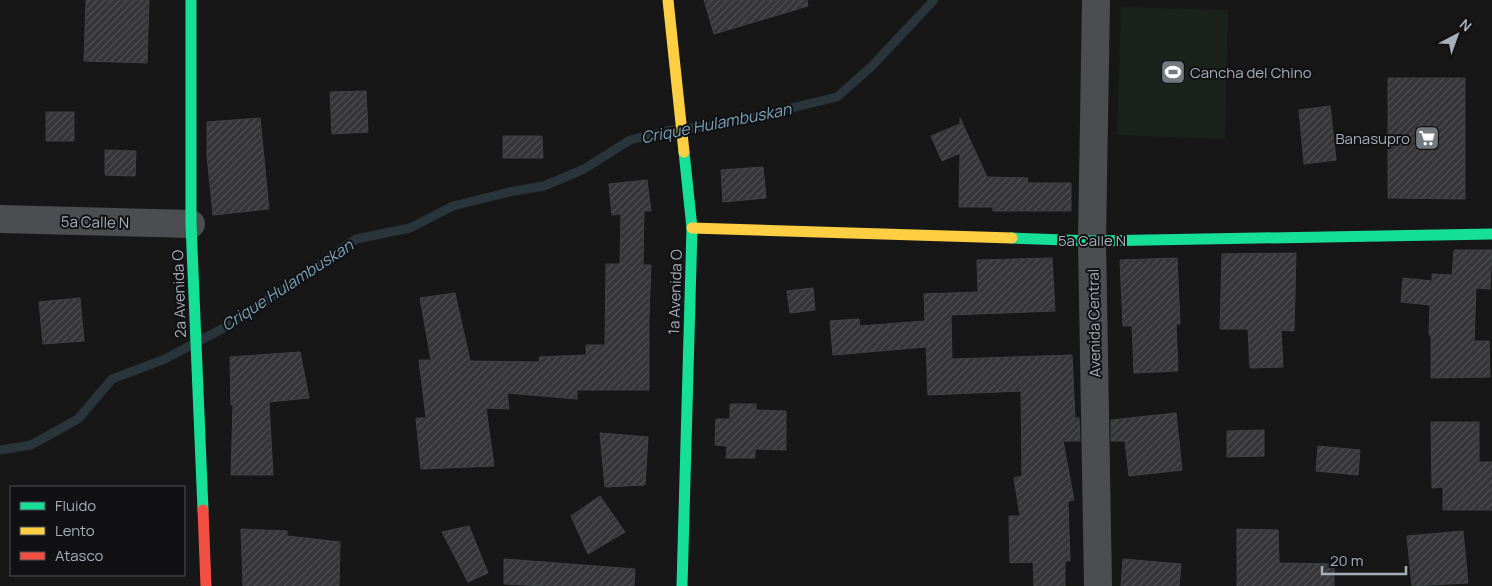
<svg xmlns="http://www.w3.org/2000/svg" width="1492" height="586" viewBox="0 0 1492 586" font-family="Manrope,sans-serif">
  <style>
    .garden { fill: #1b221b }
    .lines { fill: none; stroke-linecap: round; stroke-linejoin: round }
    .stream { stroke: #29353b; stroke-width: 9 }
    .building { fill: url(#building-hatch); stroke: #404144 }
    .street { stroke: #4b4d51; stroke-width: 28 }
    .fast { stroke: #16e098; stroke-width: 11 }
    .slow { stroke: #ffcf43; stroke-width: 11 }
    .jam { stroke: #f24e42; stroke-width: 11 }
    .labels { text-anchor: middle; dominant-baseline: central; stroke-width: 4; stroke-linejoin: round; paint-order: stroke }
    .poi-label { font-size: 15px; fill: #a7afba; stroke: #111114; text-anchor: start }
    .street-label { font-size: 15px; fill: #a7afba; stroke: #111114 }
    .water-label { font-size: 16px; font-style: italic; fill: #7aa3b8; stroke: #111114 }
  </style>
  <defs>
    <pattern id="building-hatch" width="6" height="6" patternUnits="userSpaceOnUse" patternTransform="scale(1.25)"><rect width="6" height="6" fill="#353537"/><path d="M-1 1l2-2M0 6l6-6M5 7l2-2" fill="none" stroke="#4f5052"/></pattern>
  </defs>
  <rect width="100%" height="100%" fill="#171718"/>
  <!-- garden -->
  <polygon class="garden" points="1121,7 1228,10 1225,139 1117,135"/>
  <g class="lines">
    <!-- stream -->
    <polyline class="stream" points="0,450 31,445 78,419 112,379 165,359 235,322 356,239 410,228 453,206 514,191 544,186 584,169 630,140 667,131 725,124 837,97 872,66 934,0"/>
  </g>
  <!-- building -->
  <g class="building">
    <polygon points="86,0 149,0 147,63 84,61"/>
    <polygon points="704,0 807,0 808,6 714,34"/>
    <polygon points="1388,78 1465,78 1465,199 1388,198"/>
    <polygon points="366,91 368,132 332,134 330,92"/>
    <polygon points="1330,106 1336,160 1304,164 1299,110"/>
    <rect x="46" y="112" width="28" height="29"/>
    <polygon points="260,118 269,209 213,215 207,156 207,122"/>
    <polygon points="960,118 987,177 1028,178 1027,183 1071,183 1071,211 993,211 993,207 959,207 960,153 942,161 931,136 960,124"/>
    <polygon points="503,136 542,136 543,158 503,158"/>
    <polygon points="105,150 136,151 135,176 105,175"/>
    <polygon points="763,167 766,198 723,202 721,170"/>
    <polygon points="647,180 651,211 644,211 643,265 651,265 649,317 649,390 577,390 577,399 507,393 509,409 486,408 494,466 421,469 416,418 426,418 419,360 431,360 420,298 455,293 470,361 540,362 539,357 586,355 586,345 605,345 606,264 620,264 621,214 612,215 609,184"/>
    <polygon points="1454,250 1492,250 1490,289 1476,288 1474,341 1489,341 1490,377 1431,378 1431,335 1429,335 1430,305 1401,302 1403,278 1432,281 1432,274 1452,275"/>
    <polygon points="1296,253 1294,331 1281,330 1283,367 1250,368 1248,329 1220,329 1222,254"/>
    <polygon points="1052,258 1055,311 951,315 952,359 1072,355 1075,418 1079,418 1080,441 1063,441 1074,500 1068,501 1070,561 1065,561 1065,586 1034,586 1033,562 1010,563 1009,516 1020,516 1014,478 1022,476 1021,391 928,395 926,347 833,355 830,321 859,319 860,326 925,321 924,294 978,292 977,260"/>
    <polygon points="1177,258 1180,324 1176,324 1178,371 1134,373 1132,326 1123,326 1120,260"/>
    <polygon points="813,288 815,310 790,313 787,291"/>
    <polygon points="80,298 84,341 43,344 39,302"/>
    <polygon points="300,352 309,398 269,402 273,475 231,475 233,405 231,405 230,357"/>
    <polygon points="730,404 756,404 756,410 786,411 786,450 755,449 755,458 726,458 727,446 715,445 716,419 730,419"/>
    <polygon points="1176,413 1182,470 1129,476 1125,441 1111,441 1111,420"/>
    <polygon points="1431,422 1479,422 1479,462 1492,462 1492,510 1443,510 1443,487 1432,488"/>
    <polygon points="1264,430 1264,456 1227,457 1227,431"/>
    <polygon points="600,433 648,437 645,485 605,487"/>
    <polygon points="1318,446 1360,450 1358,475 1316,471"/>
    <polygon points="600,496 625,532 588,554 571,516"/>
    <polygon points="469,526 488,573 468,582 442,532"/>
    <polygon points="241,529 287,531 287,536 340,542 339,586 243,586"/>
    <polygon points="1237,529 1278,530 1279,563 1334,564 1334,586 1237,586"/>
    <polygon points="1463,531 1468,583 1412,586 1407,536"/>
    <polygon points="504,559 635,569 634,586 545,586 504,584"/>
    <polygon points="1123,559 1181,564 1179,586 1121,586"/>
  </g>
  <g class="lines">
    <!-- street -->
    <g class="street">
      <polyline points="1096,0 1092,241 1098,586"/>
      <polyline points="0,219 191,224"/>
    </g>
    <!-- fast -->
    <g class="fast">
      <polyline points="191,0 191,224 203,510"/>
      <polyline points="1012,238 1092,241 1492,234"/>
      <polyline points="682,586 692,228 684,152"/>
    </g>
    <!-- slow -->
    <g class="slow">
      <polyline points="668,0 684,152"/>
      <polyline points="692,228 1012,238"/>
    </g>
    <!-- jam -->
    <polyline class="jam" points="203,510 206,586"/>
  </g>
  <!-- icons -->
  <defs>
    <symbol id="stadium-square" viewBox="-11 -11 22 22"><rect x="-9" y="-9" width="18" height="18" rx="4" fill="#757a81" stroke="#111114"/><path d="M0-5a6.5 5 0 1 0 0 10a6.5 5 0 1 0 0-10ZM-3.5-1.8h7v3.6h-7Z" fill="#fff"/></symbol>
    <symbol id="supermarket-square" viewBox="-11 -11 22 22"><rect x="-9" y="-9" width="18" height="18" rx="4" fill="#757a81" stroke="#111114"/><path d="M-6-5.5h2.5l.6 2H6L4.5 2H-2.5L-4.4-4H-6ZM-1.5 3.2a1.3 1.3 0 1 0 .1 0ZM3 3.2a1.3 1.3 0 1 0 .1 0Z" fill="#fff"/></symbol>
  </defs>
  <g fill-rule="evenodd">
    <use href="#stadium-square" x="1159" y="58" width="28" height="28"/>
    <use href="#supermarket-square" x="1413" y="124" width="28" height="28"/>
  </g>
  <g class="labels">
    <!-- poi labels -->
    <g class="poi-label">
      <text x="1190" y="72">Cancha del Chino</text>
      <text x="1410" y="138" text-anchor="end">Banasupro</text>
    </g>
    <!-- street labels -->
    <g class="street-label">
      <text transform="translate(95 222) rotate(1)">5a Calle N</text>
      <text x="1092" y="240">5a Calle N</text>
      <text transform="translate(675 292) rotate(-88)">1a Avenida O</text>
      <text transform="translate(179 294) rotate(-92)">2a Avenida O</text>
      <text transform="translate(1094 323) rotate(-91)">Avenida Central</text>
    </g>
    <!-- water labels -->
    <g class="water-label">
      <text transform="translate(716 123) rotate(-11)">Crique Hulambuskan</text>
      <text transform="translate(287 285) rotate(-33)">Crique Hulambuskan</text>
    </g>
  </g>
  <!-- legend -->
  <rect x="10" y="486" width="175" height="90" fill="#111114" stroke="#4d5056"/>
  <rect x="20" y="502" width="25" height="8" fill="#16e098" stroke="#4d5056"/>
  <text x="55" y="511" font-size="15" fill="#a7afba">Fluido</text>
  <rect x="20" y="527" width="25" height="8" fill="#ffcf43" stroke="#4d5056"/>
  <text x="55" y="536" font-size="15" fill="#a7afba">Lento</text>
  <rect x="20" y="552" width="25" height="8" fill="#f24e42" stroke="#4d5056"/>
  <text x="55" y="561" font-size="15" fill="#a7afba">Atasco</text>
  <!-- north arrow -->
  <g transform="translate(1457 35) rotate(41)" stroke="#111114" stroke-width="4" paint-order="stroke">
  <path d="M0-4L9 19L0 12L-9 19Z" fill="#a7afba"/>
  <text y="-8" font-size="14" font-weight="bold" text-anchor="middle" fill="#a7afba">N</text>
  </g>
  <!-- scale -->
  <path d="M1322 566v8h84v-8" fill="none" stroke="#a7afba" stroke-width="2.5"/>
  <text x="1330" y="566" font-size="15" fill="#a7afba" stroke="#111114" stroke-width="4" paint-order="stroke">20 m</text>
</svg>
